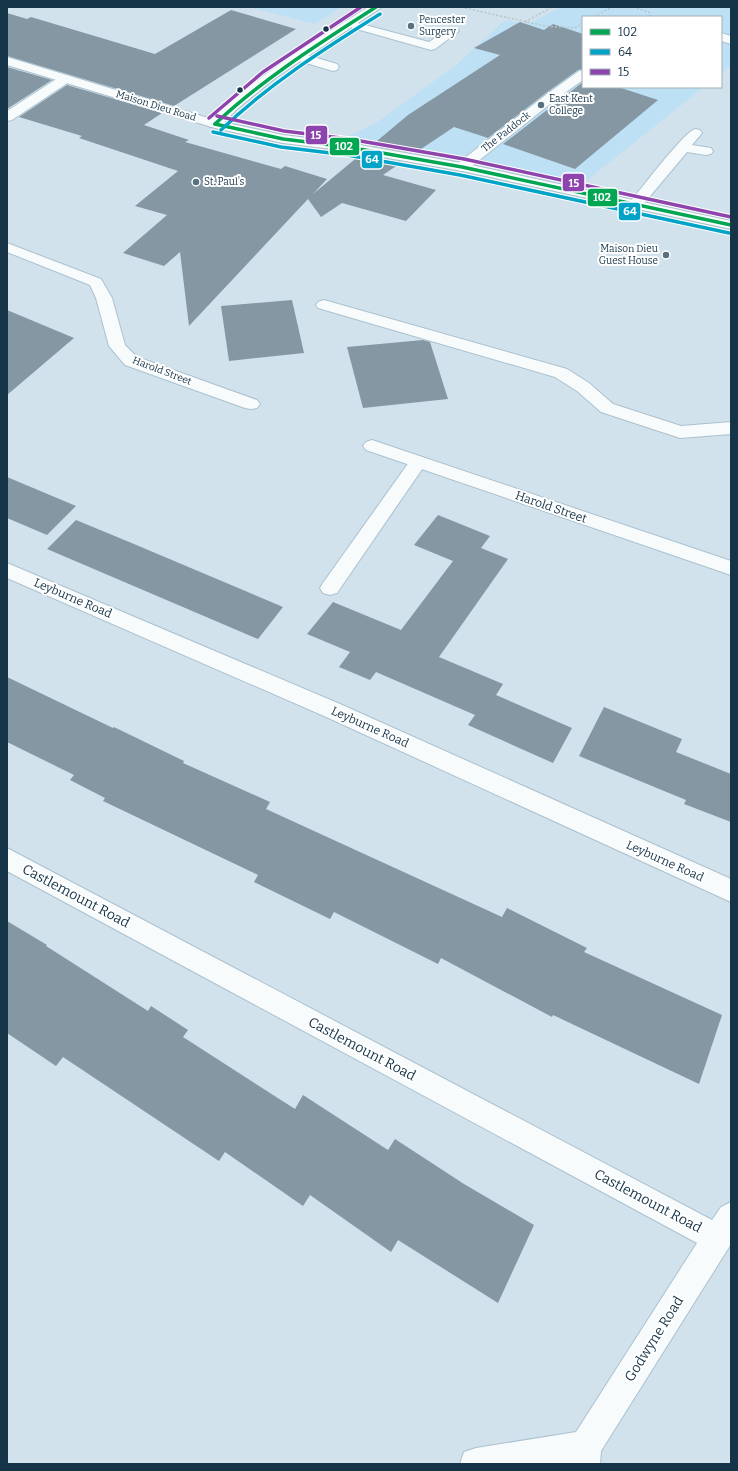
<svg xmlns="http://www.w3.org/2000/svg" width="738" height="1471" viewBox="0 0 738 1471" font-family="Bitter,serif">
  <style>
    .built { fill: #bee0f5 }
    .building { fill: #8497a2 }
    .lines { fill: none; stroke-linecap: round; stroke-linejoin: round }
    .lane-casing { stroke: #aac1cf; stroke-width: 2 }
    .street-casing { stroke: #aac1cf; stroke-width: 2 }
    .secondary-casing { stroke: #aac1cf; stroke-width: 2 }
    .primary-casing { stroke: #aac1cf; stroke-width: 2 }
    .path { stroke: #bac3c8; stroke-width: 1.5; stroke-dasharray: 2 2; stroke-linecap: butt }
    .lane { fill: #f8fbfc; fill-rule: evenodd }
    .street { fill: #f8fbfc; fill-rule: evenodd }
    .secondary { fill: #f8fbfc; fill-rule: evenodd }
    .primary { fill: #f8fbfc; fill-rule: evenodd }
    .bus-1-casing { stroke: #fff; stroke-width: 5.5 }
    .bus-2-casing { stroke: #fff; stroke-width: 5.5 }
    .bus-3-casing { stroke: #fff; stroke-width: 5.5 }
    .bus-1 { stroke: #00a651; stroke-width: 3.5 }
    .bus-2 { stroke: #01a3c7; stroke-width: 3.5 }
    .bus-3 { stroke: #8e44ad; stroke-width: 3.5 }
    .poi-dot { fill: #577181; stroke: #fff; stroke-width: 1.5 }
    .bus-dot { fill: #153447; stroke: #fff; stroke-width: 1.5 }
    .labels { text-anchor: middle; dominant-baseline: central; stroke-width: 4; stroke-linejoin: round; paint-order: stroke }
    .far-poi-label { font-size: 10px; fill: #153447; stroke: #fff; text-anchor: start }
    .far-street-label { font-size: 10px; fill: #153447; stroke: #fff }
    .street-label { font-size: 12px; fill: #153447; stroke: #fff }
    .near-street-label { font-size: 14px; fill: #153447; stroke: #fff }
    .line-badge { stroke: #fff; stroke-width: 1.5 }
    .badge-label { font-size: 11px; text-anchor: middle; font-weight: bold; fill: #fff }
  </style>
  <rect width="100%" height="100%" fill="#d2e2ec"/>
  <!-- built -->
  <g class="built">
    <polygon points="248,7 342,7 315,24"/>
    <polygon points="561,7 731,7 731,65 721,73 721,17 583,17 583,87 704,87 585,182 347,137 376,123 456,65 504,21 530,23"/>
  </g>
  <!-- building -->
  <g class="building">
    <polygon points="231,10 296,29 174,106 7,56 7,13 27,19 31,17 155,54"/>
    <polygon points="520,22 544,30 553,24 583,34 583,69 578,70 546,93 488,138 454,127 415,153 371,146 408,115 500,55 474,48"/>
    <polygon points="7,67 52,80 7,109"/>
    <polygon points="583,82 583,87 618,87 658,100 575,169 503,144"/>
    <polygon points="67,85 162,113 144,125 189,140 185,142 281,169 285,166 327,179 313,194 360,155 402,162 383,175 436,190 406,221 342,203 321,217 308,199 189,326 180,252 164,266 123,253 167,215 135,206 178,171 79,138 82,136 19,117"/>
    <polygon points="292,300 304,353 229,361 221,306"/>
    <polygon points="7,310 74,338 7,395"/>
    <polygon points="423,340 430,342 448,399 363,408 347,347"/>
    <polygon points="7,477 76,506 47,535 7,518"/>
    <polygon points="438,515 490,536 481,548 508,559 439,657 503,684 496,695 572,728 553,763 468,725 475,715 376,672 370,680 339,667 350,652 307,634 333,602 401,630 453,561 414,545"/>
    <polygon points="76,520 134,544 283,607 258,639 47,549"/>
    <polygon points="7,677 113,728 114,727 184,761 183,763 270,802 266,809 502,917 507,908 587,948 584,952 722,1015 699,1084 553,1015 552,1017 441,958 438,964 334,912 330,919 254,882 258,875 103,801 105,798 70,780 74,775 7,742"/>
    <polygon points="604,707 682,739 676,752 731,774 731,822 684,804 686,800 579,756"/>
    <polygon points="7,921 47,945 46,946 148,1011 151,1006 188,1030 183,1037 295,1109 303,1095 388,1150 395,1139 464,1184 534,1225 498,1303 398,1240 391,1252 310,1195 303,1206 225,1152 219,1161 63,1057 56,1066 7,1033"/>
  </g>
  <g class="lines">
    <defs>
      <g id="lane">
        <polygon points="350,21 429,42 449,29 457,29 459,31 435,49 431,50 346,26 344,24 346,22"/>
        <polygon points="721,33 731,36 731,44 721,41"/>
        <polygon points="300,53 337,64 339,67 337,70 333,71 296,60 294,57 296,54"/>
        <polygon points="583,70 583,80 555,100 547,100 545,97 547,94 579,71"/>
        <path d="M695,129L700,130L702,133L692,145L711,148L713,151L711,154L706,155L687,152L641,207L636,208L631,207L629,204L631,201C642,188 684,132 695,129Z"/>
        <polygon points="418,456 424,458 427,462 337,593 330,595 323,593 320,588 323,583 412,458"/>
      </g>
      <g id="street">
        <polygon points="65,75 69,76 71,79 69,82 12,120 7,121 7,111 61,76"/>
        <polygon points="551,93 555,94 557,97 555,100 467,170 462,171 457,170 455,167 457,164 547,94"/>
        <polygon points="7,243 101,279 112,298 125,345 137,357 257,400 260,404 257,408 251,409 245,408 125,365 109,346 96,298 90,285 7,252"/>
        <polygon points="324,300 567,369 589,383 613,404 681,426 731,422 731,434 680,438 674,436 601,412 577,391 555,377 318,308 316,305 318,302"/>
        <polygon points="372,440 731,561 731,575 366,450 363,446 366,442"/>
        <polygon points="7,563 340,704 731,879 731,902 324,716 7,578"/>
        <polygon points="7,848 712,1220 721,1207 731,1202 731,1244 601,1451 600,1464 460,1464 464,1452 476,1448 576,1432 697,1243 7,871"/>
      </g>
      <path id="secondary" d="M368,7H382L275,78L236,110L220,127H210L208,124L210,121C257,75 313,42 368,7Z"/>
      <polygon id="primary" points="7,57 218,121 283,135 348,143 462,163 731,221 731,229 462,171 348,151 283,143 215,128 7,65"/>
    </defs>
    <!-- lane casing -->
    <use href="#lane" class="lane-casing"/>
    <!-- street casing -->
    <use href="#street" class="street-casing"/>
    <!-- secondary casing -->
    <use href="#secondary" class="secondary-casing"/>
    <!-- primary casing -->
    <use href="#primary" class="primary-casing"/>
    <!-- path -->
    <g class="path">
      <polyline points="633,7 649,12 651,17"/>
      <polyline points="465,8 545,26 575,28 583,23"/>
      <polyline points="594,17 612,7"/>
      <polyline points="525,22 552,7"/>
    </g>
    <!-- lane -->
    <use href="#lane" class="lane"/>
    <!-- street -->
    <use href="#street" class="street"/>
    <!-- secondary -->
    <use href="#secondary" class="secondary"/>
    <!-- primary -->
    <use href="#primary" class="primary"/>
    <defs>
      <g id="bus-1">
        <polyline points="215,124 283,139 348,147 462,167 731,225"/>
        <path d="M215,124C264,78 320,43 376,7"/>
      </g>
      <g id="bus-2">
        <path d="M221,130C269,84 324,49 380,14"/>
        <polyline points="213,132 281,147 347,155 460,175 729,233"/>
      </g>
      <g id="bus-3">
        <polyline points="217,116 284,131 349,139 464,159 731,217"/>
        <polyline points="209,118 263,72 361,7"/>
      </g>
    </defs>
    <!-- bus-1 casing -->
    <use href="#bus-1" class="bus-1-casing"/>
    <!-- bus-2 casing -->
    <use href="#bus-2" class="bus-2-casing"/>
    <!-- bus-3 casing -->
    <use href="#bus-3" class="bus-3-casing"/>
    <!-- bus-1 -->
    <use href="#bus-1" class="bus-1"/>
    <!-- bus-2 -->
    <use href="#bus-2" class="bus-2"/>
    <!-- bus-3 -->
    <use href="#bus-3" class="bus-3"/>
  </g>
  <!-- markers -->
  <g class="poi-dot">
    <circle cx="411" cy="26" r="4"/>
    <circle cx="541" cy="105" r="4"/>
    <circle cx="196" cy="182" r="4"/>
    <circle cx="666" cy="255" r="4"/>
  </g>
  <g class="bus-dot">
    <circle cx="326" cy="29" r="3.5"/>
    <circle cx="240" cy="90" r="3.5"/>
  </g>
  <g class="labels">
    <!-- far-poi labels -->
    <g class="far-poi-label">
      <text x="419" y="20">Pencester<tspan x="419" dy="12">Surgery</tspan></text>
      <text x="549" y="99">East Kent<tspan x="549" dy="12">College</tspan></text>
      <text x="204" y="182">St. Paul's</text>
      <text x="658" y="249" text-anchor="end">Maison Dieu<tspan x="658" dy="12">Guest House</tspan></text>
    </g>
    <!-- far-street labels -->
    <g class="far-street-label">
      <text transform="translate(156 106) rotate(17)">Maison Dieu Road</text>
      <text transform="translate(506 132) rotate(-38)">The Paddock</text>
      <text transform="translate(162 371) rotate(21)">Harold Street</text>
    </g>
    <!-- street labels -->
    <g class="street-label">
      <text transform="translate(551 507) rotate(19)">Harold Street</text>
      <text transform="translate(73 598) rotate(23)">Leyburne Road</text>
      <text transform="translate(370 727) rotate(24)">Leyburne Road</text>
      <text transform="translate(665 861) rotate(24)">Leyburne Road</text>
    </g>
    <!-- near-street labels -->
    <g class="near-street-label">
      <text transform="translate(76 896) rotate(28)">Castlemount Road</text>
      <text transform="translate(362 1049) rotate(28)">Castlemount Road</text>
      <text transform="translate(648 1201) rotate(28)">Castlemount Road</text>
      <text transform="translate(654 1339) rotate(-58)">Godwyne Road</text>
    </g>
  </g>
  <g class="line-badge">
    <rect x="305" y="125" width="23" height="20" rx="4" fill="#8e44ad"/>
    <rect x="329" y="137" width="31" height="19" rx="4" fill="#00a651"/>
    <rect x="361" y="150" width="22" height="19" rx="4" fill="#01a3c7"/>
    <rect x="562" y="173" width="23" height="19" rx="4" fill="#8e44ad"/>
    <rect x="587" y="188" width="31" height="19" rx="4" fill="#00a651"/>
    <rect x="618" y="202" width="23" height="19" rx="4" fill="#01a3c7"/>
  </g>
  <g class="badge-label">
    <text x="316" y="139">15</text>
    <text x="344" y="150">102</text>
    <text x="372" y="163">64</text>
    <text x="574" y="187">15</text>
    <text x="602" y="201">102</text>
    <text x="630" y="215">64</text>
  </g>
  <!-- border -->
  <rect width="738" height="1471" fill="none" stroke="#153447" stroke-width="16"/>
  <!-- legend -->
  <rect x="582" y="16" width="140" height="72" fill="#ffffff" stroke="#a1aeb5"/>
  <rect x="590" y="29" width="20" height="6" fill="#00a651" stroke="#a1aeb5"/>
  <text x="618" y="36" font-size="12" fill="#153447">102</text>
  <rect x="590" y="49" width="20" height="6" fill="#01a3c7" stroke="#a1aeb5"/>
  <text x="618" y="56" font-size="12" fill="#153447">64</text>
  <rect x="590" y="69" width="20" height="6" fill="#8e44ad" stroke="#a1aeb5"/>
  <text x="618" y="76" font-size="12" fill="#153447">15</text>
</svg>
